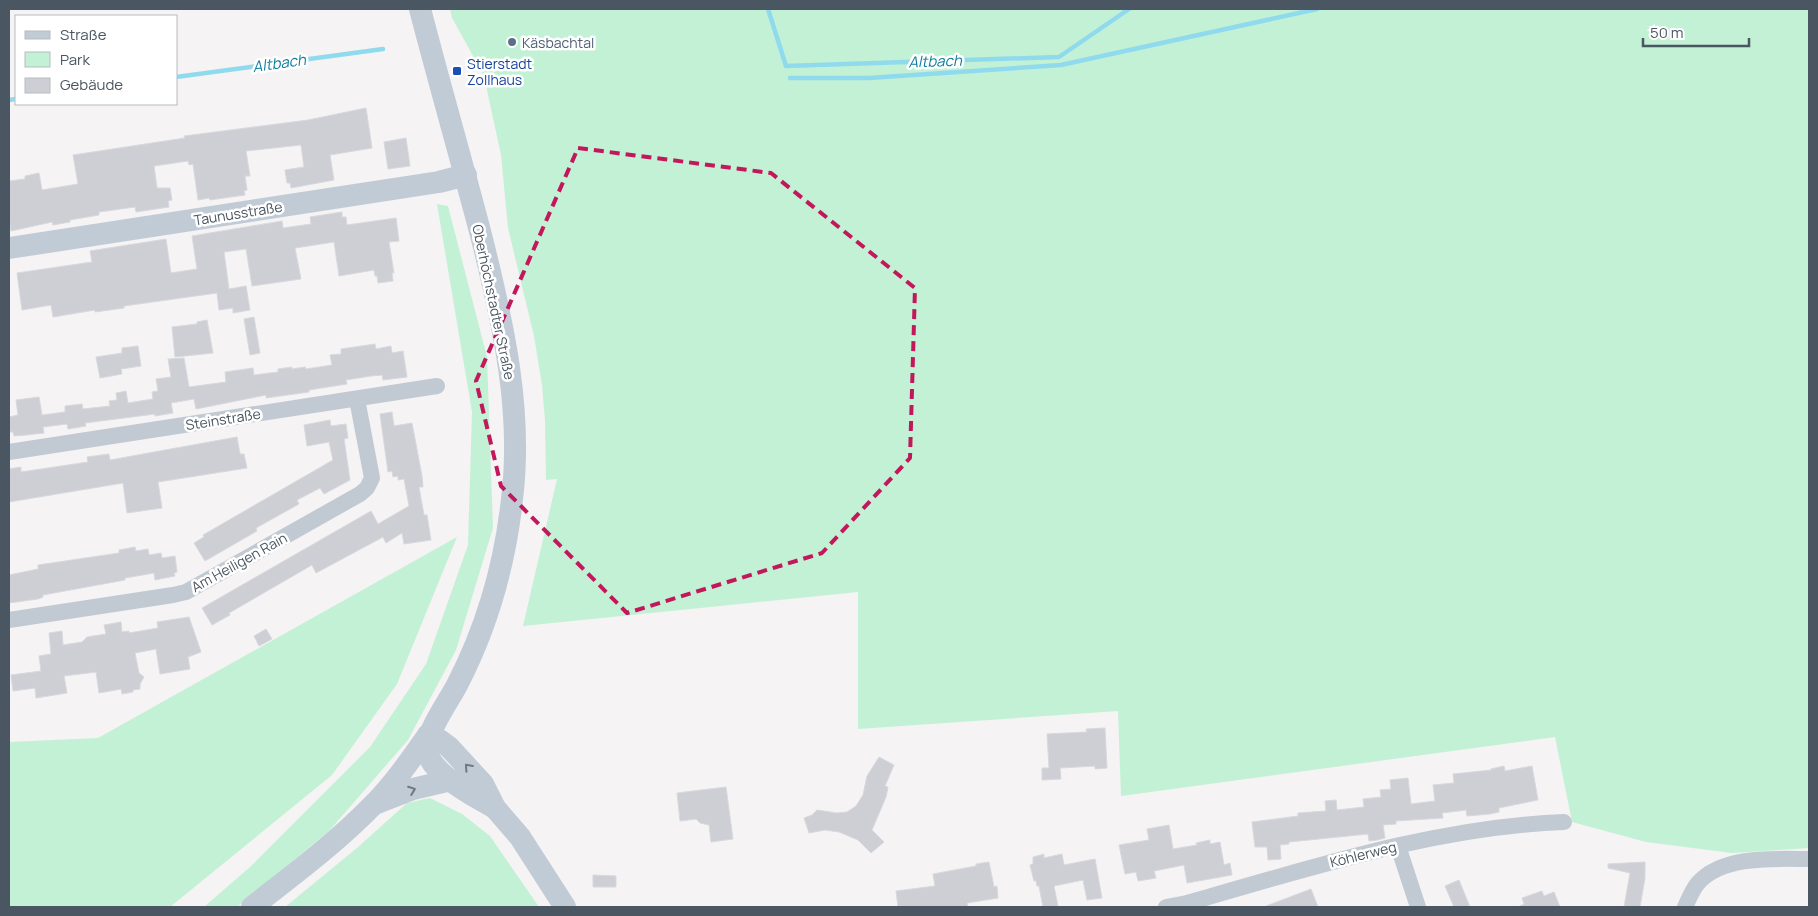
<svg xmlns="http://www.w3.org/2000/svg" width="1818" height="916" viewBox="0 0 1818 916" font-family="Manrope,sans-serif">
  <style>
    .green { fill: #c3f1d5 }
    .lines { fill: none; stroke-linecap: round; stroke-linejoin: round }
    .stream { stroke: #90daee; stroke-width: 4.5 }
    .building { fill: #cdcfd5; stroke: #d7d9de }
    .street { stroke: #c1cad2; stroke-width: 16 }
    .secondary { stroke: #c1cbd6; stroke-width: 22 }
    .oneway { stroke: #6e7984 }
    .marked { fill: none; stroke: #c2185b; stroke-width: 4; stroke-dasharray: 10 6; stroke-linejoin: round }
    .service-dot { fill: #5c6f8a; stroke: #fff; stroke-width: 2 }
    .transit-dot { fill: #1a4fb4; stroke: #fff; stroke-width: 2 }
    .labels { text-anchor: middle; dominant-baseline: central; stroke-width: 5; stroke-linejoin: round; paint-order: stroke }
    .service-label { font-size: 14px; fill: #4e5e75; stroke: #fff; text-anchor: start }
    .transit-label { font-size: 14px; fill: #164399; stroke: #fff; text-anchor: start }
    .street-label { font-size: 14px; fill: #4a5661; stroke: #fff }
    .water-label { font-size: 15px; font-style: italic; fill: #0c7c9b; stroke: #fff }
  </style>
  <rect width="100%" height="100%" fill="#f5f3f3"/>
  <!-- green -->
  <g class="green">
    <polygon points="450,9 1809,9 1809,848 1732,853 1646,842 1572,822 1555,737 1121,796 1118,711 858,729 858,592 523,626 557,479 546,480 545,420 542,385 534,336 508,228 501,155 485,81 482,72 452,18"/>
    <polygon points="437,204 448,206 487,357 493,528 456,650 408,740 329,831 237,907 204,907 250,867 370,747 426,664 468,545 472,412"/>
    <polygon points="457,537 397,684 332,775 170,907 9,907 9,742 98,738"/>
    <polygon points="430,798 462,814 490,836 539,907 285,907 357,848 407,803"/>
  </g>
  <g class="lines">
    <!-- stream -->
    <g class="stream">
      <polyline points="768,9 786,66 1059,57 1129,9"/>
      <polyline points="176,77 383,49"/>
      <polyline points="790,78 869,78 1061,65 1317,9"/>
      <polyline points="9,100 16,99"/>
    </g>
  </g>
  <!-- building -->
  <g class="building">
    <polygon points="366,108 372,148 330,155 334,180 291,188 290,183 287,183 285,170 304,167 301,145 246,151 250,176 245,176 247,190 244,191 245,195 210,200 209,198 198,200 193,164 189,165 188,161 154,166 157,188 170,188 172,200 168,201 169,207 136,212 135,207 99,212 99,215 70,220 70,222 53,225 52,222 11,231 9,219 9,181 25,179 25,176 39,173 42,190 78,184 73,155 185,138 184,136 308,120"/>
    <polygon points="406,138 410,166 388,169 384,142"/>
    <polygon points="342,212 342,217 346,217 347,225 396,218 399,241 389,242 394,273 392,273 393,281 378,283 377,276 375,276 374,270 339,276 334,242 295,248 301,279 252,286 246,249 224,252 229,289 246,286 250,310 233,313 233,308 219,310 217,293 124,306 124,308 95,312 95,310 53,317 51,305 22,310 17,273 92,262 90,251 166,239 171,273 197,269 192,236 282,221 283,228 311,224 310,217"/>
    <polygon points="254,317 260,353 250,355 244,319"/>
    <polygon points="207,320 213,353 175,357 172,327 197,324 197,322"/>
    <polygon points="375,344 376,349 391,346 392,353 403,351 407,377 383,380 382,375 371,376 346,380 347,384 309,390 309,392 266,398 266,395 196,409 194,399 171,403 173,413 155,416 155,414 85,423 86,426 68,429 67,424 43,427 44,433 26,435 14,436 13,432 9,432 9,417 18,415 16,400 39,397 42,415 65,412 65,406 82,404 83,409 110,406 109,401 117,400 116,393 126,391 128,403 153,399 152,392 158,391 156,379 171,377 168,359 184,358 189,387 226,382 225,372 253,368 254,375 278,372 278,369 292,367 292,369 305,367 306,369 332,365 330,355 341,354 341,349"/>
    <polygon points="138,346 141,366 121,369 122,374 100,378 96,357 122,353 122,348"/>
    <polygon points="392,412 394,426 412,423 422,476 423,487 419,487 424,515 427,515 431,540 404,544 402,533 386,543 383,537 316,573 312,565 229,613 230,615 212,625 202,608 371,511 378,524 409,506 404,479 398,480 398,476 393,477 392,471 388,472 380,414"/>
    <polygon points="330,420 331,426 346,424 348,438 344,439 350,480 324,494 320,488 297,500 299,504 256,528 257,531 205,561 194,543 204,537 203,535 333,460 329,442 307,446 304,425"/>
    <polygon points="237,437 240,454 244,454 247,468 158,482 162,508 127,513 123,483 9,502 9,469 21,467 21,472 88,462 87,457 109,454 110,460"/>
    <polygon points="135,547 136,551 148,549 149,555 161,553 162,558 175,556 177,572 174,573 175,576 155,580 154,573 125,578 125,580 43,595 43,597 38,599 9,603 9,575 38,569 38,565 119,553 119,550"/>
    <polygon points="189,617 201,652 188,657 190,669 160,674 156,649 135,653 139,673 144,677 140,684 140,689 133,690 133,692 122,694 121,689 99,693 96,672 64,676 67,693 36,698 35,688 13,691 11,675 41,671 39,656 51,654 49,633 62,631 63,645 82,642 87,637 106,634 104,625 121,622 122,632 129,631 129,633 158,628 157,622"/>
    <polygon points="266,629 272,639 259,646 254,636"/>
    <polygon points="1105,728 1107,768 1095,769 1095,766 1060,768 1061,779 1042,780 1042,768 1049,768 1047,734 1087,732 1086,729"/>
    <polygon points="879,757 894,765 885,786 888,787 886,797 872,830 884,842 871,853 858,840 839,832 825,830 809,833 804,818 812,815 817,810 837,813 847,812 856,806 863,795 867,776"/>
    <polygon points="1504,766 1505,771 1532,766 1538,800 1499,808 1499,812 1490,814 1467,816 1466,810 1442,813 1443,818 1396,821 1396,824 1383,825 1385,838 1377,840 1369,841 1368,834 1289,842 1289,844 1280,845 1281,859 1268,860 1267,847 1255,847 1252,822 1298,816 1298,813 1326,811 1325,801 1336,800 1337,810 1364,807 1363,799 1381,797 1380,790 1391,789 1390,780 1408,778 1411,804 1435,801 1433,785 1454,783 1453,774 1491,770 1491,769"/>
    <polygon points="726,787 733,839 711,842 709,825 700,823 696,819 680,821 677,793"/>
    <polygon points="1169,825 1173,849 1197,845 1196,843 1210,840 1210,844 1220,842 1224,865 1230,863 1232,875 1187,883 1184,865 1154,871 1156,878 1138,881 1136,872 1125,874 1119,845 1149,840 1147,829"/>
    <polygon points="1044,854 1044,858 1062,854 1064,865 1095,859 1102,898 1087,900 1083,880 1054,886 1058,906 1043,907 1039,886 1037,886 1036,881 1034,881 1030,865 1033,864 1033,857"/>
    <polygon points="989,862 994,887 997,886 998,898 967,903 968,907 898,907 896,891 935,886 933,874 976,866 976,864"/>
    <polygon points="1645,862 1645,878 1640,907 1624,907 1630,873 1608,868 1608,864"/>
    <polygon points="593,875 616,876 616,887 593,887"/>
    <polygon points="1459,880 1470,907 1454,907 1445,886"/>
    <polygon points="1311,889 1318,907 1266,907 1266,906"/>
    <polygon points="1542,891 1544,896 1554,892 1560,907 1518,907 1524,904 1522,898"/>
  </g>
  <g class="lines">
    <!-- street -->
    <g class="street">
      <polyline points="9,452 437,386"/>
      <polyline points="9,620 173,595 186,592 360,494 367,488 372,478 357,399"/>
      <polyline points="1398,846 1418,907"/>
      <path d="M1166,907L1187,903C1311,868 1435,827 1564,822"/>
      <path d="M1685,907C1689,899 1692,890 1698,883C1723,855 1775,859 1809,859"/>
    </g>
    <!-- secondary -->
    <g class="secondary">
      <path d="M420,9C440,86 462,162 482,239C503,323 523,411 512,499C505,564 487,627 457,685C449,701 421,738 428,755C437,777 475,797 495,808"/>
      <polyline points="9,248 439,182 466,175"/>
      <polyline points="428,735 441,741 449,747 483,784 495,808 520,837 565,907"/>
      <polyline points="377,803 413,789 451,780"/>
      <path d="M252,907C293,875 336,843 373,805C394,784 411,759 428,735"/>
    </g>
  </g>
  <!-- one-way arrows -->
  <defs><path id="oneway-chevron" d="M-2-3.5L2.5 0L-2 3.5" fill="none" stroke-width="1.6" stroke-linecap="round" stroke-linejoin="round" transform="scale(1.25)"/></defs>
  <g class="oneway">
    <use href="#oneway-chevron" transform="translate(468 767) rotate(-132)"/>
    <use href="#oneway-chevron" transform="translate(412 790) rotate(-21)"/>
  </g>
  <!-- marked area -->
  <path class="marked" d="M578,148L771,173L915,288L910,458L822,553L627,613L501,486L476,381Z"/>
  <!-- markers -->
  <circle class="service-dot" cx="512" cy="42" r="5"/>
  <rect class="transit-dot" x="452" y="66" width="10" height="10" rx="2.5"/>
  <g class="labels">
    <!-- service labels -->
    <g class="service-label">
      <text x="522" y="42">Käsbachtal</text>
    </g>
    <!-- transit labels -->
    <g class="transit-label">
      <text x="467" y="63">Stierstadt<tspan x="467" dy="16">Zollhaus</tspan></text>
    </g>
    <!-- street labels -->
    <g class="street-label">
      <text transform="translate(238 213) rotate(-9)">Taunusstraße</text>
      <text transform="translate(494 302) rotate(78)">Oberhöchstadter Straße</text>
      <text transform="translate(223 419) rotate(-9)">Steinstraße</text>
      <text transform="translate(239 562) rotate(-29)">Am Heiligen Rain</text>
      <text transform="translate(1363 854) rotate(-14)">Köhlerweg</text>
    </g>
    <!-- water labels -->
    <g class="water-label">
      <text transform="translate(935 61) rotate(-2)">Altbach</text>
      <text transform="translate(279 63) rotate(-8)">Altbach</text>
    </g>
  </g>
  <!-- border -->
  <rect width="1818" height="916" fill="none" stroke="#4a5661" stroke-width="20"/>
  <!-- legend -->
  <rect x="15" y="15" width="162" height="90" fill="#ffffff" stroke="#b7bbc0"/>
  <rect x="25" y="31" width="25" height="8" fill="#c1cbd6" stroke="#b7bbc0"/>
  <text x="60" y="40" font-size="15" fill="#4a5661">Straße</text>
  <rect x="25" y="52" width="25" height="15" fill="#c3f1d5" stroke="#b7bbc0"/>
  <text x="60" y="65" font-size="15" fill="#4a5661">Park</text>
  <rect x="25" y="78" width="25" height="15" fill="#cdcfd5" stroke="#b7bbc0"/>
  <text x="60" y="90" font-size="15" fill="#4a5661">Gebäude</text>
  <!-- scale -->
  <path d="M1643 38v8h106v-8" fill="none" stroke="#4a5661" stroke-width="2.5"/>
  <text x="1650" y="38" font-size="15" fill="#4a5661" stroke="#ffffff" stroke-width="4" paint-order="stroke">50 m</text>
</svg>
